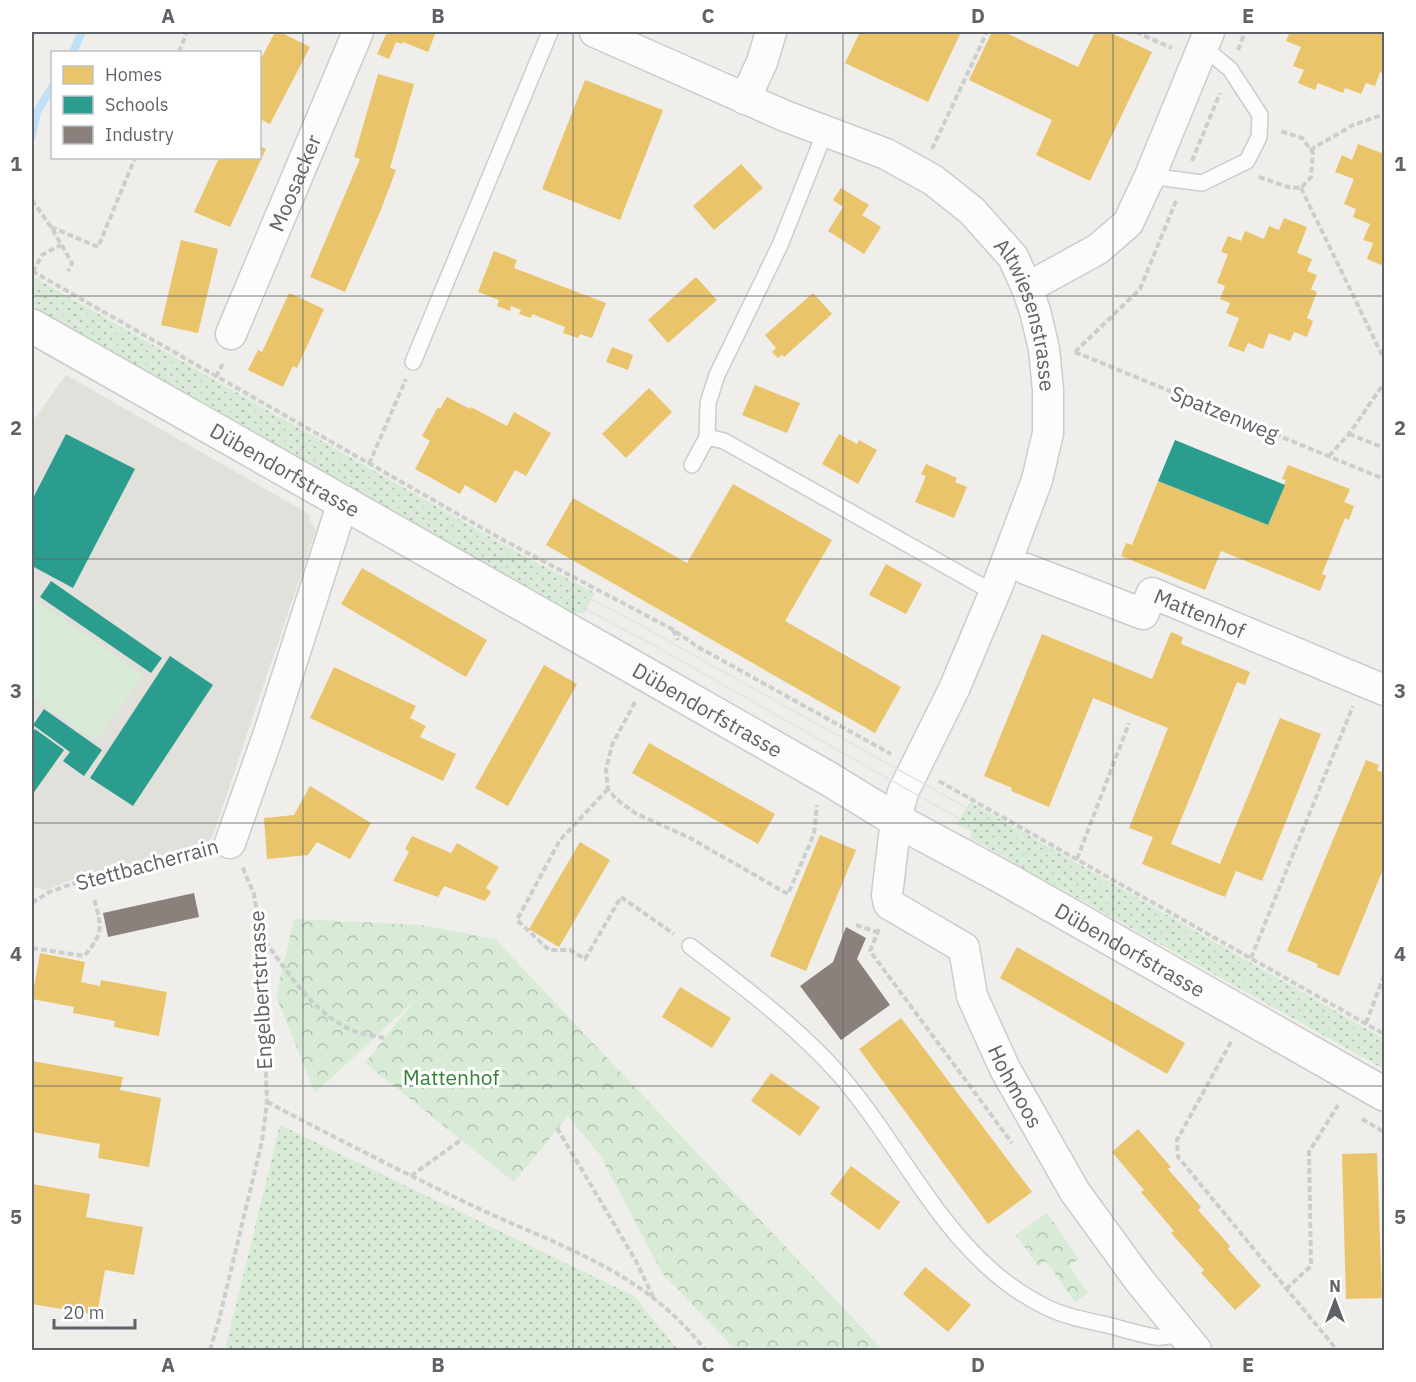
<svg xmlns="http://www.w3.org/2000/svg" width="1416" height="1382" viewBox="0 0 1416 1382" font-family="'IBM Plex Sans',sans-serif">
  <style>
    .education { fill: #e2e0da }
    .grass { fill: url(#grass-dots) }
    .forest { fill: url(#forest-crowns) }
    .pitch { fill: #d8ebd6 }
    .homes { fill: #e9c46a }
    .schools { fill: #2a9d8f }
    .industry { fill: #8a817c }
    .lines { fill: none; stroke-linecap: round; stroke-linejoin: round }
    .stream { stroke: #bfe0f9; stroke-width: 8 }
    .lane-casing { stroke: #cbcccc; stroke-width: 18 }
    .street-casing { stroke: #cbcccc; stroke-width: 33 }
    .secondary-casing { stroke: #cacacb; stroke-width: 36 }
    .path { stroke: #cacfcc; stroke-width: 4; stroke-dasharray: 6 3; stroke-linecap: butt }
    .lane { stroke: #fdfcfc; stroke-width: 15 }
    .street { stroke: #fdfcfc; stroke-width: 30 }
    .secondary { stroke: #fdfcfc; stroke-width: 33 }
    .tram { stroke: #e4e4e4; stroke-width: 1.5 }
    .grid { fill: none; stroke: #5f6368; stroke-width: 1.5; stroke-opacity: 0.55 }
    .labels { text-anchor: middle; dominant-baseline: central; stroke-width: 6; stroke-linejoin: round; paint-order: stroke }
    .street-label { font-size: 21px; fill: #5f6368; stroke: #fff }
    .park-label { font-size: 21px; fill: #348238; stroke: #fff }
    .neatline { fill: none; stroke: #5f6368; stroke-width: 2 }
    .grid-label { font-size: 20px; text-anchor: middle; font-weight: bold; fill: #5f6368 }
  </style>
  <defs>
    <pattern id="grass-dots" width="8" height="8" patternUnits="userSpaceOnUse" patternTransform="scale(1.5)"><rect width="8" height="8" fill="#d8ebd6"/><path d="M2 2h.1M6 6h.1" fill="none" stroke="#b2c2b1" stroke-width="1.8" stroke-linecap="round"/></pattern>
    <pattern id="forest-crowns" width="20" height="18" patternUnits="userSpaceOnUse" patternTransform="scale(1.5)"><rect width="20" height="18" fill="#d8ebd6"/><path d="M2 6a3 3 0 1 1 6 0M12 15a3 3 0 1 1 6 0" fill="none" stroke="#b2c2b1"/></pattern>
  </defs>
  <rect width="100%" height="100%" fill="#efeeea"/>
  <!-- education -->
  <polygon class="education" points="66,375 311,515 310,520 316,530 212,838 196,853 81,877 63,883 47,890 32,887 32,422"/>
  <!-- grass -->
  <g class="grass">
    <polygon points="32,276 513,550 595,593 584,613 570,613 32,306"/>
    <polygon points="970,802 1384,1039 1384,1069 970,838 972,832 957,824"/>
    <polygon points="280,1125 634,1296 678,1350 225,1350"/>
  </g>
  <!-- forest -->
  <g class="forest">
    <polygon points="294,919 421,925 495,939 883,1350 736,1350 662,1273 600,1155 568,1116 514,1182 365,1063 414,1001 315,1093 276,996"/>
    <polygon points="1047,1213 1079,1259 1069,1266 1088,1293 1075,1302 1046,1261 1038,1266 1016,1235"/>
  </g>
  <!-- pitch -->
  <polygon class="pitch" points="32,598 143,675 96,741 32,697"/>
  <!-- homes -->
  <g class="homes">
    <polygon points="275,32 280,32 310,47 270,124 260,119 260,61"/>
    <polygon points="387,32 436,32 428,52 403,42 402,44 396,42 389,59 377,54"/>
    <polygon points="860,32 961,32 928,102 845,63"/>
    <polygon points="992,32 1004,32 1078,67 1095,32 1109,32 1152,52 1090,181 1036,155 1052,120 969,80"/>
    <polygon points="1290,32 1384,32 1384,74 1380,72 1375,86 1366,83 1361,94 1345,88 1343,93 1318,83 1315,90 1298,83 1304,70 1293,66 1301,47 1286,41"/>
    <polygon points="378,74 414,84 390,168 396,170 380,212 345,292 310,277 360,159 354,157"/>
    <polygon points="585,80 663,110 620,220 542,189"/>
    <polygon points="1358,144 1384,154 1384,266 1367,259 1373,243 1363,240 1370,224 1353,217 1356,209 1344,204 1354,179 1335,172 1342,155 1352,160"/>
    <polygon points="260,146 266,149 230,227 194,212 219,158 260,158"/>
    <polygon points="741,164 763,188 714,230 693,206"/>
    <polygon points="841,188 869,205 862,215 881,227 864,254 828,231 843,207 833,200"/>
    <polygon points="1284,218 1307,227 1297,253 1312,259 1307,271 1317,275 1311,289 1317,292 1307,318 1313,321 1307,337 1294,332 1290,341 1269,333 1263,349 1248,343 1244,352 1228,346 1239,318 1226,313 1230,303 1220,299 1225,286 1217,283 1228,254 1221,252 1228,236 1241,241 1245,231 1264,239 1269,226 1279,230"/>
    <polygon points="181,240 218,249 198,333 161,325"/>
    <polygon points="494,251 517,260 514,268 606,303 592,338 580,334 578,338 563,333 565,327 532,314 531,318 519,314 521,310 511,306 510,311 497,306 499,300 478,292"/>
    <polygon points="696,277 717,300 668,343 648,320"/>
    <polygon points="289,293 324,309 297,368 293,366 283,387 248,370 258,350 262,352"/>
    <polygon points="813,293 832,314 784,357 782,355 778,358 772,352 776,348 765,335"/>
    <polygon points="612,347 633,355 628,370 606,362"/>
    <polygon points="755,385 800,403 787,433 742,415"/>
    <polygon points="649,388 672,412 626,458 602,434"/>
    <polygon points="447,397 470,409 471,407 507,426 514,412 551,433 526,476 515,470 496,503 465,485 460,494 415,469 430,441 422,436 438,407 440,409"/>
    <polygon points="839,434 857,444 859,440 877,450 858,484 822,464"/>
    <polygon points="926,464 957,478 955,482 967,487 954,518 915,502 926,476 921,474"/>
    <polygon points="1288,465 1350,489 1344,502 1354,506 1349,520 1345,518 1322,574 1326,576 1320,591 1221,551 1205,590 1121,556 1126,543 1132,545 1158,481 1268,525 1286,480 1282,479"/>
    <polygon points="733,484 832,540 785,621 901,687 875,733 546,545 573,498 687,563"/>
    <polygon points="886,564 922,584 906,614 869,595"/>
    <polygon points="362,568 487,640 466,677 341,604"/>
    <polygon points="1171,632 1183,637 1181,644 1250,672 1245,685 1237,682 1171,844 1220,864 1280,718 1321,734 1262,881 1236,871 1225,897 1142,864 1153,837 1129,828 1168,728 1093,698 1049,807 1011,791 1012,788 984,776 1042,634 1152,679"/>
    <polygon points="544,665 577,684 508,806 475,788"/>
    <polygon points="334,667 416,706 410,718 426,726 420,737 456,754 443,781 310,718"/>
    <polygon points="649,743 775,814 758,844 632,773"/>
    <polygon points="1366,760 1379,765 1377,770 1384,773 1384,867 1339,976 1317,967 1318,964 1287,951"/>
    <polygon points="310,786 371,823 350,859 317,842 308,855 267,859 264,818 294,815"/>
    <polygon points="820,835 856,850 806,971 770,956"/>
    <polygon points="412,836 451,853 457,843 499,867 486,888 491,892 485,901 444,886 438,897 393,881 409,852 405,849"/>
    <polygon points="580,842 610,860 559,947 529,929"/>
    <polygon points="1017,947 1185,1043 1167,1074 1000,978"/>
    <polygon points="40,953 85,962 81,982 100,986 101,980 167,992 159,1036 114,1027 115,1021 73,1013 74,1007 32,999"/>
    <polygon points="680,987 731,1018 712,1048 662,1017"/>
    <polygon points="901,1018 1032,1192 988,1224 859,1049"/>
    <polygon points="32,1061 123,1077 120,1090 161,1098 149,1167 98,1158 100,1144 32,1132"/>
    <polygon points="771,1073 820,1107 800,1136 751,1101"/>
    <polygon points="1138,1129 1171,1167 1168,1169 1201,1207 1198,1210 1230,1246 1228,1249 1261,1286 1235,1310 1201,1273 1204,1270 1171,1233 1174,1231 1141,1192 1144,1190 1112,1152"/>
    <polygon points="1377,1153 1382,1298 1346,1299 1342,1154"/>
    <polygon points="851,1166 900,1202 879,1230 830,1194"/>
    <polygon points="32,1184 90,1194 86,1217 143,1227 134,1275 105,1270 97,1315 32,1304"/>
    <polygon points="925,1267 971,1305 948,1332 903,1294"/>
  </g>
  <!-- schools -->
  <g class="schools">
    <polygon points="66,434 135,469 73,588 32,566 32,500"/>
    <polygon points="1175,440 1285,485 1268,525 1158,481"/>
    <polygon points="51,581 162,658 151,673 40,597"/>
    <polygon points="170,656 213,685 133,806 90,778"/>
    <polygon points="44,709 102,750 84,776 63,761 70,752 33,725"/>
    <polygon points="35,729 64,750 32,795 32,734"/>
  </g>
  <!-- industry -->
  <g class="industry">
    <polygon points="194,893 199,917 108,937 103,913"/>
    <polygon points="846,927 866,938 857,959 890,1005 841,1040 800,986 833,962"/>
  </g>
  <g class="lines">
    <!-- stream -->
    <g class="stream">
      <polyline points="73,52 82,32"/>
      <polyline points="32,135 37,112 52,87"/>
    </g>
    <defs>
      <g id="lane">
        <polyline points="1150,176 1202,183 1247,161 1259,137 1260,115 1230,69 1203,47"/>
        <polyline points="413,362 550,32"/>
        <polyline points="707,437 708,403 717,375 780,245 825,132"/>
        <polyline points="692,465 707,437 724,441 980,585 997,587"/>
        <path d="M690,946C741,985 794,1024 838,1073C906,1150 948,1260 1046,1307C1064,1316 1084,1320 1103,1324C1120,1328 1138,1334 1156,1337C1164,1338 1174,1335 1183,1334"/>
      </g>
      <g id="street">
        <path id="s1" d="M595,32L785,116L886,154L933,180L972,211L1013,257L1027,288L1035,311L1044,349L1048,390V433L1037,480L997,587L954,689L903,792L896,820L887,895L889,904L964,948L972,996L1005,1069L1075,1192L1139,1280L1196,1350"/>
        <polyline points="745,99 762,62 771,32"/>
        <polyline points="1027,288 1098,249 1128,223 1150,176 1209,32"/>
        <path id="s2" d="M231,334L358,32"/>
        <path id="s3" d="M1026,569L1143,614L1152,593L1384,690"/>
        <polyline points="230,843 269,733 343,502"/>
      </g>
      <g id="secondary">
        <path id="s4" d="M32,326L633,667L829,779L896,820L1004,878L1384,1094"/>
      </g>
    </defs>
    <!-- lane casing -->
    <use href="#lane" class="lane-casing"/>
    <!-- street casing -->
    <use href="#street" class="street-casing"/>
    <!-- secondary casing -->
    <use href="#secondary" class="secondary-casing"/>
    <!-- path -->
    <g class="path">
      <polyline points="1136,32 1172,48"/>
      <polyline points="32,36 33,32"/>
      <polyline points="1238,50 1245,32"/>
      <polyline points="179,52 187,32"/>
      <polyline points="932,149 987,32"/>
      <polyline points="1310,150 1353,125 1384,114"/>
      <polyline points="1192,161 1220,93"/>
      <polyline points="1259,177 1288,187 1301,188 1311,177 1313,153 1302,138 1280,131"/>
      <polyline points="1301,188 1384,359"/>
      <polyline points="32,200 51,227 72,263 68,271"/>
      <polyline points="51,227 98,247 135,158"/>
      <polyline points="32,271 505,541 672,629 698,647 891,754"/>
      <polyline points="33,272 42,255 61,245"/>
      <polyline points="1075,352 1140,289 1176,201"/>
      <polyline points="1075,352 1384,479"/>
      <polyline points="216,377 224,361"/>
      <polyline points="32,389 32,393"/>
      <polyline points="1349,434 1384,448"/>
      <polyline points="1329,456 1349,434 1380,389 1384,386"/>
      <polyline points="369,464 406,379"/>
      <polyline points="673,630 678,640"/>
      <polyline points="635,702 612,745 606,770 608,789 616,799 635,813 690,838 788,894 814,834 817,805"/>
      <polyline points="939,781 1384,1034"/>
      <polyline points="608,789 560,840 517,920 549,950 570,950 585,959 621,897 674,934"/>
      <polyline points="1077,859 1129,723"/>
      <polyline points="32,903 49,892 90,878 205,852"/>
      <polyline points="856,925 877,932"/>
      <polyline points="879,929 870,951 1012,1143"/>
      <path d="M260,934C286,969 308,1008 349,1029C360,1034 373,1036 385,1038"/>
      <path d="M32,948L84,956C104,933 102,927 94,899"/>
      <polyline points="1251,958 1353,706"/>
      <polyline points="1366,1023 1384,976"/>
      <polyline points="1231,1042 1177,1140 1178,1157 1337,1350"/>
      <path d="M267,1102C334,1137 402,1172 471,1205C558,1246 644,1270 705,1350"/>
      <polyline points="1362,1119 1384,1132"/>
      <polyline points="557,1128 636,1261 653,1297"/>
      <polyline points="411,1176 461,1140"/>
      <polyline points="1286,1289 1311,1266 1309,1152 1338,1105"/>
      <polyline points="210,1350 219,1320 262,1141 267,1102 260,933 254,894 242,866"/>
    </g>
    <!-- lane -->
    <use href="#lane" class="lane"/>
    <!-- street -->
    <use href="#street" class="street"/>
    <!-- secondary -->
    <use href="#secondary" class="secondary"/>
    <!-- tram -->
    <g class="tram">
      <polyline points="32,284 535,571 624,616 960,804 1384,1047"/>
      <polyline points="32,297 507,568 646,641 1384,1060"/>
    </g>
  </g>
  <!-- grid -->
  <path class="grid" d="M303,32V1350M573,32V1350M843,32V1350M1113,32V1350M32,296H1384M32,559H1384M32,823H1384M32,1086H1384"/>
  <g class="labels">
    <!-- street labels -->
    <g class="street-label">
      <text stroke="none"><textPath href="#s2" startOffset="164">Moosacker</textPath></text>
      <text stroke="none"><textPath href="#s1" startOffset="540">Altwiesenstrasse</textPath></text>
      <text transform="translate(1225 413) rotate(22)">Spatzenweg</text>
      <text stroke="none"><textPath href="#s4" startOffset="291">Dübendorfstrasse</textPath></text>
      <text stroke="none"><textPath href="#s3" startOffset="200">Mattenhof</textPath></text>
      <text stroke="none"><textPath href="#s4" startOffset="777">Dübendorfstrasse</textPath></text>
      <text transform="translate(147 864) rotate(-15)">Stettbacherrain</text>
      <text stroke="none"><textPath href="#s4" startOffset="1263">Dübendorfstrasse</textPath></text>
      <text transform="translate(260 990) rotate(-93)">Engelbertstrasse</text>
      <text stroke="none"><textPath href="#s1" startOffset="1400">Hohmoos</textPath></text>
    </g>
    <!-- park labels -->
    <g class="park-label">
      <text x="451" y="1077">Mattenhof</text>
    </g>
  </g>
  <!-- border -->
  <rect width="1416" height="1382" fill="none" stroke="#ffffff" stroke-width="66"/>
  <!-- legend -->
  <rect x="51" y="51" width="210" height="108" fill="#ffffff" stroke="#bfc1c3" stroke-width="1.5"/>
  <rect x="63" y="66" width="30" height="18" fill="#e9c46a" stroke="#bfc1c3" stroke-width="1.5"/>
  <text x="105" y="81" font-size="18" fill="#5f6368">Homes</text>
  <rect x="63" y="96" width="30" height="18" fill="#2a9d8f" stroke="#bfc1c3" stroke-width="1.5"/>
  <text x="105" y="111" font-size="18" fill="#5f6368">Schools</text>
  <rect x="63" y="126" width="30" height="18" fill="#8a817c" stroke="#bfc1c3" stroke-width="1.5"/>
  <text x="105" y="141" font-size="18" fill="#5f6368">Industry</text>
  <!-- north arrow -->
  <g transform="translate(1335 1301)" stroke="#ffffff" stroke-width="4.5" paint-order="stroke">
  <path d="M0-4.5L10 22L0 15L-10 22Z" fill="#5f6368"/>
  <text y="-9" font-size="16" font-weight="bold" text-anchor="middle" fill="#5f6368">N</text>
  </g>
  <!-- scale -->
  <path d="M54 1319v9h81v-9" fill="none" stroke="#5f6368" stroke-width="3"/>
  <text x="63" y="1319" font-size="18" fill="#5f6368" stroke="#ffffff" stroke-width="4.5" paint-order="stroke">20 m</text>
  <rect x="33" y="33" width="1350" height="1316" class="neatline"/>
  <g class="grid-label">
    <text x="168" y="23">A</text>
    <text x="438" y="23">B</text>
    <text x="708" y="23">C</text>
    <text x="978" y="23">D</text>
    <text x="1248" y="23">E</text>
    <text x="16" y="171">1</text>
    <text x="1400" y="171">1</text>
    <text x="16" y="435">2</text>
    <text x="1400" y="435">2</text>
    <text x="16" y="698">3</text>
    <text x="1400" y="698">3</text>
    <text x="16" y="961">4</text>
    <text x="1400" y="961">4</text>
    <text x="16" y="1224">5</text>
    <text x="1400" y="1224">5</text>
    <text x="168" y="1372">A</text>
    <text x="438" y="1372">B</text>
    <text x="708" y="1372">C</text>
    <text x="978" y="1372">D</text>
    <text x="1248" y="1372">E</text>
  </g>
</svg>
